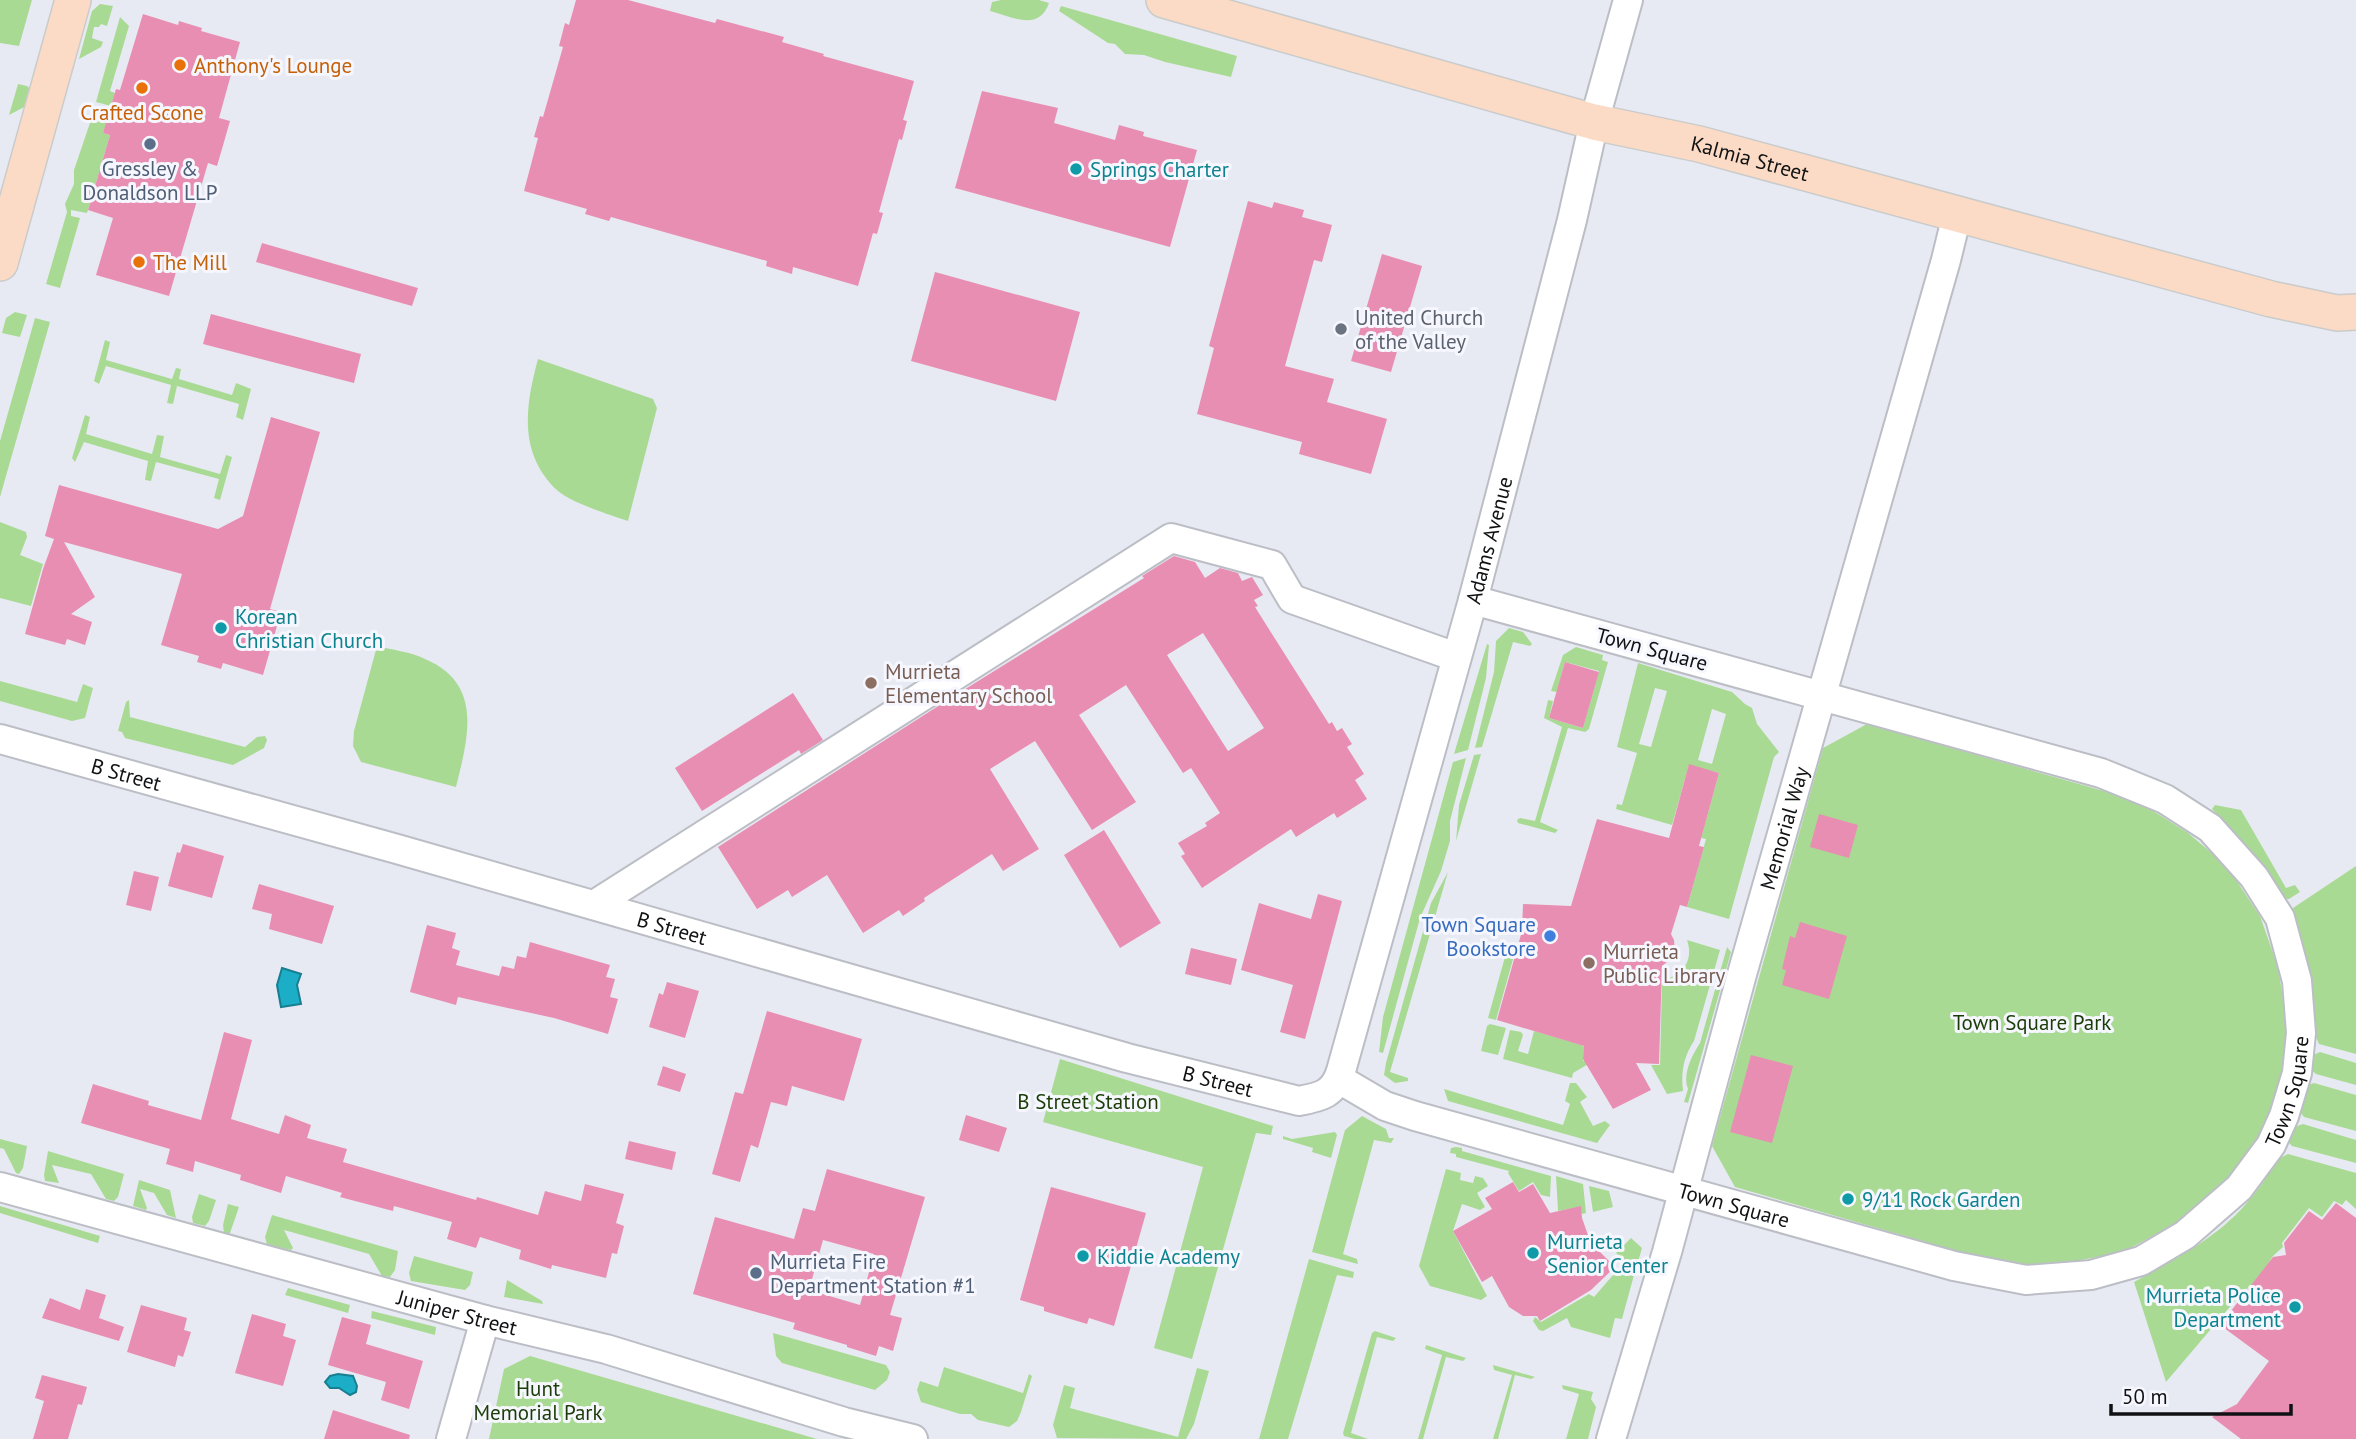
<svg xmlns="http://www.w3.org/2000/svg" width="2356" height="1439" viewBox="0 0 2356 1439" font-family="'PT Sans',sans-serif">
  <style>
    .green { fill: #a9da94; fill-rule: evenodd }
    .water { fill: #1caec7; stroke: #187f91; stroke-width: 2 }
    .building { fill: #e88eb2; fill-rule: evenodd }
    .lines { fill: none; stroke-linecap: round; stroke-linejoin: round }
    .minor-casing { stroke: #bcbec6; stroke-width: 32 }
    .major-casing { stroke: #cacbcb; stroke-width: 38 }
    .minor { stroke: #fff; stroke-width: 28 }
    .major { stroke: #fbdbc5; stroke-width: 35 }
    .food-dot { fill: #e8710a; stroke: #f6f7fe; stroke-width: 2.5 }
    .service-dot { fill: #5c6f8a; stroke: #f6f7fe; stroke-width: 2.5 }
    .culture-dot { fill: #0f9aa8; stroke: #f6f7fe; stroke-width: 2.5 }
    .worship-dot { fill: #6b7280; stroke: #f6f7fe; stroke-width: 2.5 }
    .education-dot { fill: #8d6e63; stroke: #f6f7fe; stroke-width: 2.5 }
    .shop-dot { fill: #3f7fe0; stroke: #f6f7fe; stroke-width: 2.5 }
    .labels { text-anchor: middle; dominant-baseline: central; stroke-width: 6; stroke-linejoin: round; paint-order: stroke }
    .food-label { font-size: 21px; fill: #c56008; stroke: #f6f7fe; text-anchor: start }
    .street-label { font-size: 21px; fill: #101113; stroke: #f6f7fe }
    .service-label { font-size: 21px; fill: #4e5e75; stroke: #f6f7fe }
    .culture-label { font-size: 21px; fill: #0d838f; stroke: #f6f7fe; text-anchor: start }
    .worship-label { font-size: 21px; fill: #5b616d; stroke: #f6f7fe; text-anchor: start }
    .education-label { font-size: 21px; fill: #785e54; stroke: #f6f7fe; text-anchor: start }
    .shop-label { font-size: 21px; fill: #366cbe; stroke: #f6f7fe; text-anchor: end }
    .park-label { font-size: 21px; fill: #1a3c06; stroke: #f6f7fe }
  </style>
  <rect width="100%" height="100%" fill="#e8eaf3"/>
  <!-- green -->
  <g class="green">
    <polygon points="0,0 32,0 19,46 0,43"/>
    <path d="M1001,0H1039L1049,3C1039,32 1012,17 990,11L992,2Z"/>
    <polygon points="100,4 113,6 107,26 101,24 99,27 94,27 92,38 103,42 101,47 79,59 92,11"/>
    <polygon points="1061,6 1237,56 1231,77 1165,62 1144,55 1125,54 1115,44 1108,43 1059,11"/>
    <polygon points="120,17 129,26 110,91 115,93 111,106 96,102"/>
    <polygon points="18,84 27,86 33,91 32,103 9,115"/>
    <polygon points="93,114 108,118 103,133 110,135 87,213 71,210 71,216 80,218 60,288 46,284 67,212 65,204 74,184 74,170"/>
    <polygon points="15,312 27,315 20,337 2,333 6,318"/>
    <polygon points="35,318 50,322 0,497 0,441"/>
    <polygon points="105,340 110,342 106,360 172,379 176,368 181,369 179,379 232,395 236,383 251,389 243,420 236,417 239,404 177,386 173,404 167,403 171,385 106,366 99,384 94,381"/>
    <path d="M538,359L653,399L657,408L628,521C610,515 572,503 558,491C518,454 525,407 538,359Z"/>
    <polygon points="85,415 90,417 86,434 152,454 157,435 164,436 160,457 220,474 226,455 232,457 220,500 214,498 219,479 156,462 151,481 145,480 148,461 84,442 75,462 72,458"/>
    <polygon points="0,522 26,532 27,537 20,555 43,564 31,606 0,598"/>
    <polygon points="1509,628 1523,632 1532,644 1530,646 1513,642 1482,747 1475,748 1494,672 1496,641"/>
    <polygon points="1487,644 1489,645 1486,678 1468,750 1454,754"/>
    <path d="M377,646C393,650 411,652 425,659C484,684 468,738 456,787L361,762L353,746L354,731Z"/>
    <polygon points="1576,647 1603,655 1602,660 1608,662 1589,729 1585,732 1568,728 1540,822 1558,830 1555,833 1518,823 1517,820 1520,818 1535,821 1562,727 1544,718 1548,700 1553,701 1549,718 1583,728 1599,671 1565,662 1557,692 1551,691 1563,655"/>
    <path d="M1638,663L1732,692L1745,704L1752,708L1757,724L1779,752L1774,757L1729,919L1687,907L1706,839L1701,838L1719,773L1689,765L1672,825L1616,809L1617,804L1622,805L1637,753L1617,747ZM1655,688L1667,691L1651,747L1639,744ZM1712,709L1726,714L1712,764L1698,760Z"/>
    <polygon points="0,681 77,702 83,684 93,688 85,718 72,721 0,701"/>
    <polygon points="129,700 130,717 245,747 257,737 265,736 267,740 264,748 233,765 125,738 122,732 118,731 126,702"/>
    <polygon points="1867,724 2111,793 2137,802 2158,814 2188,833 2226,865 2260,916 2278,967 2287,1023 2284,1070 2264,1131 2231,1179 2182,1220 2123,1252 2060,1264 2014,1264 1978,1257 1735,1187 1712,1146 1823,748"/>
    <polygon points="1481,754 1456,841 1459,805 1474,755"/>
    <polygon points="1466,758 1450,821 1450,841 1441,871 1420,918 1383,1053 1379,1052 1383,1017 1453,762"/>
    <polygon points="2215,805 2241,810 2286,888 2295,885 2300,892 2289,899 2285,899 2246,845 2212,809"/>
    <polygon points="2356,866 2356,1054 2319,1044 2315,1035 2313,993 2290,910"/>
    <polygon points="1448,872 1390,1072 1408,1078 1408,1081 1395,1083 1384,1075 1386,1063 1431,903"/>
    <path d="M1687,940L1720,950L1694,1041C1683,1057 1681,1074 1683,1091L1667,1094L1651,1065H1660L1662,980C1683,976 1694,960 1687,940Z"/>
    <polygon points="1517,945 1496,1020 1488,1018 1508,946"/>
    <path d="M1727,947L1731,952L1688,1103L1684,1102L1688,1089C1682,1075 1692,1055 1700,1043Z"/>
    <polygon points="1490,1024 1506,1028 1498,1055 1481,1051 1487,1026"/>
    <polygon points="1510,1030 1521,1032 1523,1035 1518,1051 1528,1054 1534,1031 1582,1045 1584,1047 1583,1061 1589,1060 1590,1063 1573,1073 1572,1078 1503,1059"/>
    <polygon points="2320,1052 2356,1063 2356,1085 2316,1074 2311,1070 2313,1055"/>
    <polygon points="1060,1059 1273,1126 1271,1135 1256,1133 1192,1359 1154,1348 1203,1167 1043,1122"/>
    <polygon points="1570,1083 1576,1083 1587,1097 1580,1102 1593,1126 1605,1121 1610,1125 1597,1143 1448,1101 1444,1089 1563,1125 1570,1104 1565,1101"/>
    <polygon points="2314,1083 2356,1095 2356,1131 2304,1117 2300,1112 2308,1085"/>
    <polygon points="1362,1116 1386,1129 1389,1138 1394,1138 1391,1143 1374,1140 1343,1254 1357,1259 1358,1264 1312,1252 1345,1130"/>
    <polygon points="2303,1124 2356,1140 2356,1163 2292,1146 2287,1141 2294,1127"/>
    <polygon points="1335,1132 1337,1135 1331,1158 1312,1152 1313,1148 1283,1139 1283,1136 1292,1139"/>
    <polygon points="0,1139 27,1146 23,1168 19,1174 16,1173 4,1149 0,1148"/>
    <polygon points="1456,1147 1462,1148 1462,1151 1551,1176 1550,1197 1541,1195 1533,1182 1519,1191 1508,1173 1509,1171 1456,1157 1456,1154 1450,1153 1451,1148"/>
    <polygon points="48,1151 124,1174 118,1197 114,1201 106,1199 91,1174 52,1165 59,1183 45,1181 44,1175"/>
    <path d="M2288,1154L2356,1173V1209L2346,1200L2342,1205L2334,1201L2322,1217L2309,1208L2282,1243L2283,1247L2273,1256L2252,1288L2245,1289L2166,1382L2134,1282C2173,1260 2214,1240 2245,1205C2258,1191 2269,1173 2280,1158Z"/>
    <polygon points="1446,1169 1461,1173 1460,1180 1473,1183 1475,1176 1483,1178 1488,1186 1477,1193 1485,1207 1480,1210 1462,1204 1453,1231 1487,1296 1481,1300 1430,1286 1419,1266"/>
    <polygon points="1556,1176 1583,1184 1586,1213 1582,1214 1579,1207 1558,1211"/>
    <polygon points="139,1180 170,1190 176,1218 167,1215 154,1193 140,1189 147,1208 146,1210 133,1206"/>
    <polygon points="1589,1186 1609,1191 1613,1207 1593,1212"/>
    <polygon points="199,1194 216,1200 209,1221 205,1226 193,1223 192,1217"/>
    <polygon points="228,1204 239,1207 230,1233 224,1233 223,1225"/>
    <polygon points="0,1206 100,1236 98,1243 0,1213"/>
    <polygon points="272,1215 398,1251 395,1270 390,1277 382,1276 369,1254 284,1230 293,1248 291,1250 267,1245 265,1237"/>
    <polygon points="1631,1238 1642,1248 1636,1269 1616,1253"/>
    <polygon points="414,1256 473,1272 470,1285 465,1290 411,1281 409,1273"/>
    <polygon points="1309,1259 1354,1272 1353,1278 1337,1275 1288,1439 1259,1439"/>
    <polygon points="1620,1267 1634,1275 1622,1319 1615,1318 1610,1338 1571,1327 1567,1318 1543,1331 1539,1330 1533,1321 1535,1317 1541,1322 1589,1294 1594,1297"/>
    <polygon points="507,1280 542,1301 543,1304 504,1297"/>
    <polygon points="288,1288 350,1305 348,1313 285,1295"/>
    <polygon points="372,1311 436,1327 435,1335 371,1318"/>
    <polygon points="1375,1331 1396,1338 1393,1341 1377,1337 1351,1433 1368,1439 1355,1439 1344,1436 1343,1433 1372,1333"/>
    <polygon points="773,1333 886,1365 890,1372 887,1380 875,1390 782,1363 776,1356"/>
    <polygon points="1426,1345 1466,1358 1463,1361 1446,1357 1423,1439 1418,1439 1442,1355 1425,1349"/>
    <polygon points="530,1356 817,1439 489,1439 504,1369"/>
    <polygon points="1493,1365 1535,1377 1531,1379 1515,1375 1498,1439 1493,1439 1512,1375 1494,1370"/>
    <polygon points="944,1367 1023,1393 1029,1374 1032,1376 1021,1412 1017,1421 1009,1427 978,1420 971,1414 960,1414 921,1402 917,1390 920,1381 938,1387"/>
    <polygon points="1197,1368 1209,1371 1194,1424 1186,1439 1057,1438 1053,1425 1064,1385 1075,1388 1070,1408 1178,1437"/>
    <polygon points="1562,1385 1593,1392 1591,1399 1596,1407 1588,1439 1566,1439 1579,1394 1563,1389"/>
  </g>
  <!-- water -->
  <g class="water">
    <polygon points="282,968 301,974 297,985 301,1004 281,1007 277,985"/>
    <polygon points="338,1374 353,1376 357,1386 356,1392 350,1395 339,1388 330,1388 325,1382 330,1376"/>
  </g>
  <!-- building -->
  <g class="building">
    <polygon points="576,0 628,0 715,23 717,19 784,37 782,42 824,54 823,56 914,81 903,120 907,121 902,140 899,139 879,212 883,213 877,234 873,233 858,286 793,267 792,274 766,266 767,261 611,217 609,221 585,214 587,209 524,191 538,138 534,137 540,116 543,117 563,47 559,46 565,23 569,25"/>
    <polygon points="143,14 178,25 179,21 202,28 201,31 240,42 219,118 230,121 224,142 217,166 208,163 169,296 96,275 113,218 88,210 110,135 103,133 116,89 120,90"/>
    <polygon points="982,91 1058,108 1054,123 1115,140 1119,125 1144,132 1143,136 1197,150 1170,247 955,188"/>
    <polygon points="1248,201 1272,208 1274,202 1304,210 1302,217 1332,225 1322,262 1314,260 1285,366 1334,379 1327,402 1387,419 1371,474 1299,454 1302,442 1197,414 1214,348 1209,346"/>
    <polygon points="262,243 418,288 412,306 256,262"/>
    <polygon points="1382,254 1422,266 1391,372 1351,361"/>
    <polygon points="935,272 1080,312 1056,401 911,361"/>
    <polygon points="211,314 361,354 354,383 203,344"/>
    <polygon points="271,417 320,432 270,609 281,612 263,675 223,663 221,669 197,662 199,656 161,645 182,574 64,542 95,597 71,614 92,622 85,645 67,639 65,645 25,634 43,569 54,539 45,536 59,485 218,529 243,516"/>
    <path d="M1174,556L1195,562L1205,578L1220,568L1238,573L1242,581L1252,577L1263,595L1254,600L1258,606L1255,607L1329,724L1332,722L1337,731L1342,728L1352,744L1347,747L1364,774L1355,780L1367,799L1337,818L1334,813L1296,837L1291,829L1202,888L1181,856L1185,854L1178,843L1207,826L1205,823L1220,813L1191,768L1183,773L1126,685L1079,715L1136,802L1092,830L1035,741L990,769L1039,849L1003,871L992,854L924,898L925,901L903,916L899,910L863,933L827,875L792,897L788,890L757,909L718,847L946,701L1144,578L1142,576ZM1203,633L1264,728L1228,751L1167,655Z"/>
    <polygon points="1565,662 1599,672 1583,728 1549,718"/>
    <polygon points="793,693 823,740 801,754 799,750 702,811 675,768"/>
    <polygon points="1689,764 1719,773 1699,846 1704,847 1687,907 1680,905 1671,934 1674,940 1675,952 1672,958 1662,966 1659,1064 1636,1063 1651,1090 1613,1109 1583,1059 1584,1046 1497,1020 1522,931 1523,904 1571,906 1597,819 1669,838"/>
    <polygon points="1819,814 1858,825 1849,858 1810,847"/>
    <polygon points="1104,830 1161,923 1120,948 1064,855"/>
    <polygon points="183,844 224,856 212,898 168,886 177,852 180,853"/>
    <polygon points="134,871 159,877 151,911 126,905"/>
    <polygon points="259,884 334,906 322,944 269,929 272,914 252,909"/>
    <polygon points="1318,894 1342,901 1305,1039 1280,1032 1293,985 1241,970 1259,903 1311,919"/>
    <polygon points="1800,922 1847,936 1829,999 1782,985 1786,970 1782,969 1790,936 1795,938"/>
    <polygon points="427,925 456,933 452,948 460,951 456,965 499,976 502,966 514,969 517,956 526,958 530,942 610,965 606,977 615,979 610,997 618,999 608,1034 554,1018 458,997 456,1005 410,992"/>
    <polygon points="1191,948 1237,959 1231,985 1185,974"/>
    <polygon points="667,982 699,991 685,1038 649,1027 659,993 663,995"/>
    <polygon points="767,1011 862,1039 844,1101 792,1086 787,1106 771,1102 758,1148 751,1145 740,1182 712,1174 735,1092 743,1094"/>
    <polygon points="224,1032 252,1040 231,1119 279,1134 285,1115 311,1125 307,1138 347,1149 343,1162 476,1200 477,1197 538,1215 545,1191 581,1201 585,1184 624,1194 616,1223 624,1226 617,1254 612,1253 606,1278 552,1265 551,1269 519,1259 521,1250 480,1237 476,1248 447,1239 452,1222 394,1206 393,1211 340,1197 342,1193 286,1176 281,1193 240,1180 241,1175 195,1161 193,1172 166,1164 170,1149 81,1123 93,1084 149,1101 148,1105 201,1120"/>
    <polygon points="1751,1055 1793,1066 1772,1143 1730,1132"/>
    <polygon points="663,1066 686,1074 680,1092 657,1085"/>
    <polygon points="966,1115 1007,1128 999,1152 959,1140"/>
    <polygon points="629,1141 676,1152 672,1170 625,1159"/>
    <path d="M827,1169L925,1197L890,1315L902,1318L893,1351L879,1346L876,1356L847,1347V1345L793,1329L795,1323L693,1294L715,1217L794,1239L803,1208L815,1211ZM823,1240L874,1254L860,1305L809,1290Z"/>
    <polygon points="1513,1182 1519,1192 1533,1184 1550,1213 1581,1206 1582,1218 1588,1235 1597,1249 1615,1267 1591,1290 1540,1321 1537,1316 1523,1316 1509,1307 1492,1276 1482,1282 1453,1231 1492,1209 1485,1198"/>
    <polygon points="1051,1187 1146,1213 1114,1326 1089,1318 1087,1324 1044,1311 1044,1307 1020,1300"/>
    <polygon points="2336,1203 2356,1218 2356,1439 2241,1439 2212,1417 2237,1404 2269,1361 2220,1325 2273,1257 2286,1255 2284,1243 2309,1211 2322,1220"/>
    <polygon points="86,1289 106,1295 99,1318 124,1327 119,1341 42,1318 50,1298 80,1310"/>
    <polygon points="141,1305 187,1318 184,1330 191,1332 183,1357 178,1355 175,1367 127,1352"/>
    <polygon points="252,1314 286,1324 283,1336 296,1340 283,1386 235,1373"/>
    <polygon points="342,1317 371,1325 366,1344 423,1361 409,1409 381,1400 386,1382 328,1365"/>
    <polygon points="42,1375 87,1387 82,1405 78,1404 68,1439 33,1439 44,1401 35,1398"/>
    <polygon points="333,1410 410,1435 409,1439 324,1439"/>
  </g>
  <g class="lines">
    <defs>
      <g id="minor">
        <path id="s1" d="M0,739L397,849L1127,1058L1299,1101C1321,1097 1334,1094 1341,1071L1473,600L1572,220L1594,122L1628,0"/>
        <polyline points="594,905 1171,538 1272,565 1292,599 1456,657"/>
        <path id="s2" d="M1339,1079L1385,1106L1415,1116L1954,1266L2026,1280L2091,1275L2141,1261L2185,1235L2239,1188L2271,1145L2284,1116L2297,1073L2301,1033L2297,981L2280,918L2254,877L2210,828L2165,799L2101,773L1473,600"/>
        <path id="s3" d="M0,1187L485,1320L606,1349L844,1422L913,1439"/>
        <polyline points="451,1439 485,1320"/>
        <path id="s4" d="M1611,1439L1667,1252L1742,974L1946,260L1957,215"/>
      </g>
      <g id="major">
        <path id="s5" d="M1164,0L1594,122L1699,144L2271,299L2337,313L2356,312"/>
        <polyline points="0,263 73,0"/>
      </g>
    </defs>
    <!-- minor casing -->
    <use href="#minor" class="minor-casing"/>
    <!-- major casing -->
    <use href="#major" class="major-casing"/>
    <!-- minor -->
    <use href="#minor" class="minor"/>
    <!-- major -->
    <use href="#major" class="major"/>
  </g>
  <!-- markers -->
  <g class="food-dot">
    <circle cx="180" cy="65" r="7"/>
    <circle cx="142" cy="88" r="7"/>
    <circle cx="139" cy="262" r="7"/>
  </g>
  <g class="service-dot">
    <circle cx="150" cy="144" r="7"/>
    <circle cx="756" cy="1273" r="7"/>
  </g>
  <g class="culture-dot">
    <circle cx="1076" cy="169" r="7"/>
    <circle cx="221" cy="628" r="7"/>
    <circle cx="1848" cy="1199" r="7"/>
    <circle cx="1533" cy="1253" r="7"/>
    <circle cx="1083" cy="1256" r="7"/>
    <circle cx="2295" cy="1307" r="7"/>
  </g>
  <circle class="worship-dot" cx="1341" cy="329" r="7"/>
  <g class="education-dot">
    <circle cx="871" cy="683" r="7"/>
    <circle cx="1589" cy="963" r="7"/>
  </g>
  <circle class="shop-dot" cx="1550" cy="936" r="7"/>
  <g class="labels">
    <!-- food labels -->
    <g class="food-label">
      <text x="194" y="65">Anthony's Lounge</text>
      <text x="142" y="112" text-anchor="middle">Crafted Scone</text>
      <text x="153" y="262">The Mill</text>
    </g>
    <!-- street labels -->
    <g class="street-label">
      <text stroke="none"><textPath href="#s5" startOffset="607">Kalmia Street</textPath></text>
      <text stroke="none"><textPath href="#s1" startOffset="1955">Adams Avenue</textPath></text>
      <text transform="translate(1652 649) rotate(15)">Town Square</text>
      <text stroke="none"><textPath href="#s1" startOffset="131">B Street</textPath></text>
      <text stroke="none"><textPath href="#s4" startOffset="635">Memorial Way</textPath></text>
      <text stroke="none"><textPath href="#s1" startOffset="698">B Street</textPath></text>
      <text stroke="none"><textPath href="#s1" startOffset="1265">B Street</textPath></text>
      <text stroke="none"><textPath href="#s2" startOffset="1068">Town Square</textPath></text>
      <text stroke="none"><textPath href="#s2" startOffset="416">Town Square</textPath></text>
      <text stroke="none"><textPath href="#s3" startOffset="474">Juniper Street</textPath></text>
    </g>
    <!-- service labels -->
    <g class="service-label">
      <text x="150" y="168">Gressley &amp;<tspan x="150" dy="24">Donaldson LLP</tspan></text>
      <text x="770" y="1261" text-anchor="start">Murrieta Fire<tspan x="770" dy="24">Department Station #1</tspan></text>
    </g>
    <!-- culture labels -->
    <g class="culture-label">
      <text x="1090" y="169">Springs Charter</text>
      <text x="235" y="616">Korean<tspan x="235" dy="24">Christian Church</tspan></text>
      <text x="1862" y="1199">9/11 Rock Garden</text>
      <text x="1547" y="1241">Murrieta<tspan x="1547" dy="24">Senior Center</tspan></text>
      <text x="1097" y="1256">Kiddie Academy</text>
      <text x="2281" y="1295" text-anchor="end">Murrieta Police<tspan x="2281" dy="24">Department</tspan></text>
    </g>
    <!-- worship labels -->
    <g class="worship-label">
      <text x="1355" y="317">United Church<tspan x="1355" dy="24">of the Valley</tspan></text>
    </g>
    <!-- education labels -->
    <g class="education-label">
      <text x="885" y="671">Murrieta<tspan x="885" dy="24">Elementary School</tspan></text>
      <text x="1603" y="951">Murrieta<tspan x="1603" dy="24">Public Library</tspan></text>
    </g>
    <!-- shop labels -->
    <g class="shop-label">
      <text x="1536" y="924">Town Square<tspan x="1536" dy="24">Bookstore</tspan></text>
    </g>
    <!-- park labels -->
    <g class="park-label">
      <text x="2032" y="1022">Town Square Park</text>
      <text x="1088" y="1101">B Street Station</text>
      <text x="538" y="1388">Hunt<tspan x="538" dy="24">Memorial Park</tspan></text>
    </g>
  </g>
  <!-- scale -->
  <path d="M2111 1404v10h180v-10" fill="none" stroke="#101113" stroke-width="3.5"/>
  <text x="2122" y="1404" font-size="21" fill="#101113" stroke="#f6f7fe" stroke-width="5" paint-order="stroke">50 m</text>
</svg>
